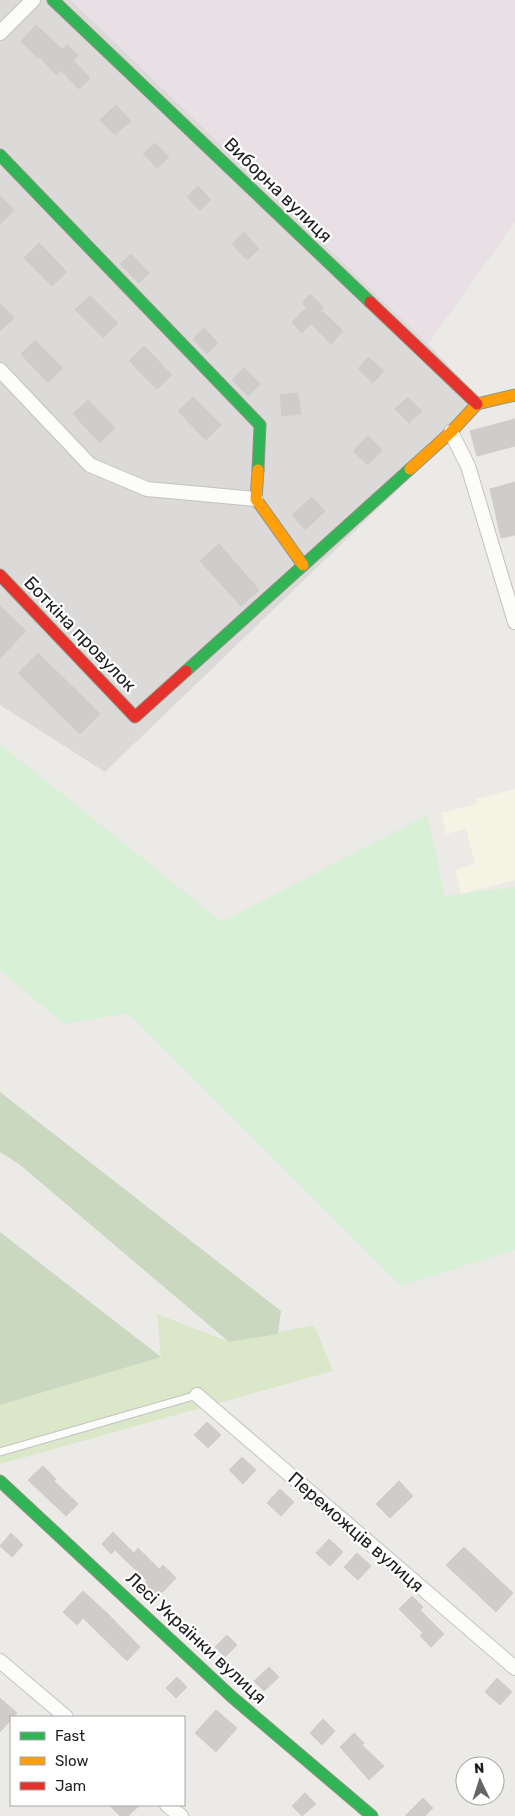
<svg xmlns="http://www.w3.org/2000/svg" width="515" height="1816" viewBox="0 0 515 1816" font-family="Rubik,sans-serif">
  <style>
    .residential { fill: #dbdad8 }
    .industrial { fill: #e9e0e5 }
    .education { fill: #f5f3e3 }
    .grass { fill: #dae7c8 }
    .forest { fill: #c9d8be }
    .park { fill: #d7f0d6 }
    .building { fill: #cfccca; stroke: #cfccc9 }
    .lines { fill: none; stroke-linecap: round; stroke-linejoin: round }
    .lane-casing { stroke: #c3c2c1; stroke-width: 9 }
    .street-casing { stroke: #c3c2c1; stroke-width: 16 }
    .fast-casing { stroke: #939481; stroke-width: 13 }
    .slow-casing { stroke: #939481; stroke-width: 13 }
    .jam-casing { stroke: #939481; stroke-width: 13 }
    .lane { stroke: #fcfcfb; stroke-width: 7 }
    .street { stroke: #fcfcfb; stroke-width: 14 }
    .fast { stroke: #30b455; stroke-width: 11 }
    .slow { stroke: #ff9f0a; stroke-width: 11 }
    .jam { stroke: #e5322d; stroke-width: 11 }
    .labels { text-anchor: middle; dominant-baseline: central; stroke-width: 4.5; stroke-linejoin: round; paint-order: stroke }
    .street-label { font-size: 18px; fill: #1e1e1e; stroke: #fff }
  </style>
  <rect width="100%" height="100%" fill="#eceae7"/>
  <!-- residential -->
  <polygon class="residential" points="0,0 71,0 428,344 477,396 445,444 105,772 0,705"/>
  <!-- industrial -->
  <polygon class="industrial" points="71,0 515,0 515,222 428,344"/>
  <!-- education -->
  <polygon class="education" points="515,789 515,880 461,894 455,870 475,864 466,829 446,834 441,813 477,804 476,799"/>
  <!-- grass -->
  <polygon class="grass" points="157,1314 229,1342 314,1325 333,1371 0,1464 0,1405 161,1357"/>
  <!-- forest -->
  <g class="forest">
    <polygon points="0,1092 281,1311 278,1334 229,1342 19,1164 0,1152"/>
    <polygon points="0,1232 161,1357 0,1405"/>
  </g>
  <!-- park -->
  <polygon class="park" points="0,744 222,922 427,815 445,896 515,887 515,1250 401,1286 128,1013 64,1024 0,970"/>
  <!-- building -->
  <g class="building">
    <polygon points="36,25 62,49 68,45 78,56 73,60 90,78 79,89 61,70 56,75 40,57 38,58 21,41"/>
    <polygon points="116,105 131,121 115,135 100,120"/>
    <polygon points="155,143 169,157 157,168 143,154"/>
    <polygon points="198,186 211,200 200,211 187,197"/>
    <polygon points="0,196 14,210 0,224"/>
    <polygon points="244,232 259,249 247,260 232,244"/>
    <polygon points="39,243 67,272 52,286 24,258"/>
    <polygon points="131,254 149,273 139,283 120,264"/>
    <polygon points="310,294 324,308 321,310 343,331 331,344 311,324 302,333 292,322 307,307 302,303"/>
    <polygon points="90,295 118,323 103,338 75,310"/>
    <polygon points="0,303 14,318 0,331"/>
    <polygon points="204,328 218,343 207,354 193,339"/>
    <polygon points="35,340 63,368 48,383 21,354"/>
    <polygon points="144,346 172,375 157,389 129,361"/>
    <polygon points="368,357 384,371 373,383 358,369"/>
    <polygon points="244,368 260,384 248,396 232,380"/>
    <polygon points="298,393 301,414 282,416 280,395"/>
    <polygon points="193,397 221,425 206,440 178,411"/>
    <polygon points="408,397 422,411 409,423 395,409"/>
    <polygon points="88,400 115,428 100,443 73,414"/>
    <polygon points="515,419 515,446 477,456 470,431"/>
    <polygon points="368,436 382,450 368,465 353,451"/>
    <polygon points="515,482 515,535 501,538 490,489"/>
    <polygon points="312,497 325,511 305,530 292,515"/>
    <polygon points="219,544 259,590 241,606 200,561"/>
    <polygon points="0,606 26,631 0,658"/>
    <polygon points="38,653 100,714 80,734 18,673"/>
    <polygon points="207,1422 221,1435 208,1448 194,1435"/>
    <polygon points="242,1457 256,1470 243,1484 229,1470"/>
    <polygon points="43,1466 56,1479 54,1481 78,1504 66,1516 28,1480"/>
    <polygon points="399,1481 413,1496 390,1518 376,1504"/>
    <polygon points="280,1489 294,1502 281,1516 267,1503"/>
    <polygon points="113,1532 134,1553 138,1548 159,1569 163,1565 176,1578 157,1598 143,1585 147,1581 115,1550 111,1554 102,1544"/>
    <polygon points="11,1533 23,1545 12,1557 0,1546"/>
    <polygon points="329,1539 343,1552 330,1566 316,1553"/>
    <polygon points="464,1547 513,1593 496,1612 446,1565"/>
    <polygon points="357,1553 371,1566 358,1580 344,1567"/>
    <polygon points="83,1591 108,1614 140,1647 127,1661 83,1618 77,1625 63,1612"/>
    <polygon points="412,1596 423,1607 420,1610 444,1634 431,1647 420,1636 423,1633 399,1609"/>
    <polygon points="227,1635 237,1645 225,1657 215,1647"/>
    <polygon points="269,1667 279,1677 264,1691 254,1681"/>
    <polygon points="177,1677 187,1687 176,1698 166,1688"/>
    <polygon points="497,1678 512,1692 500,1705 485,1692"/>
    <polygon points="0,1698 17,1713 0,1732"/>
    <polygon points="216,1710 237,1728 216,1752 195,1733"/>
    <polygon points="323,1719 335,1731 322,1745 310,1733"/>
    <polygon points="354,1733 364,1743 362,1745 384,1766 369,1780 340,1747"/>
    <polygon points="305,1793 316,1804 302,1816 292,1806"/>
    <polygon points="423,1798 433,1808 425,1816 405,1816"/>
    <polygon points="109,1805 140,1805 128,1816 120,1816"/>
  </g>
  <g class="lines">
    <defs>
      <polyline id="lane" points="0,1452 197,1395"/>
      <g id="street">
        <polyline points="0,33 33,0"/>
        <polyline points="0,370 90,465 147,489 256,499"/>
        <polyline points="451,432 468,466 515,622"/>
        <polyline points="197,1395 515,1668"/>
        <polyline points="0,1661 66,1717"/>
        <polyline points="167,1805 181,1816"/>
      </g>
      <g id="fast">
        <polyline points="53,0 370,302"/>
        <polyline points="0,155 260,425 258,470"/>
        <polyline points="186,671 410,469"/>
        <polyline points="0,1481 232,1697 372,1816"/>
      </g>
      <g id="slow">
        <polyline points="410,469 451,432 477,404 515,395"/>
        <polyline points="258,470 256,499 303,565"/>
      </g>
      <g id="jam">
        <polyline points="370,302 477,404"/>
        <polyline points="0,575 135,717 186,671"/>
      </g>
    </defs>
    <!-- lane casing -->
    <use href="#lane" class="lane-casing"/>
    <!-- street casing -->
    <use href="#street" class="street-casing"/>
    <!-- fast casing -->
    <use href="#fast" class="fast-casing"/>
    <!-- slow casing -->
    <use href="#slow" class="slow-casing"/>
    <!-- jam casing -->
    <use href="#jam" class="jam-casing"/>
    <!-- lane -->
    <use href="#lane" class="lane"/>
    <!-- street -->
    <use href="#street" class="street"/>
    <!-- fast -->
    <use href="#fast" class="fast"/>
    <!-- slow -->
    <use href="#slow" class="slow"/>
    <!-- jam -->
    <use href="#jam" class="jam"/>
  </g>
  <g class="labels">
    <!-- street labels -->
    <g class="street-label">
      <text transform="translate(278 190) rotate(44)">Виборна вулиця</text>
      <text transform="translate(80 634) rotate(46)">Боткіна провулок</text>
      <text transform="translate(356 1532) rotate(41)">Переможців вулиця</text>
      <text transform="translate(196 1638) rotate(43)">Лесі Українки вулиця</text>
    </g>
  </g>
  <!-- legend -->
  <rect x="10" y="1716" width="175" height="90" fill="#ffffff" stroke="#a5a5a5"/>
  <rect x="20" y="1732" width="25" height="8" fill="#30b455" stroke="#a5a5a5"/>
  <text x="55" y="1741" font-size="15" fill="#1e1e1e">Fast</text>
  <rect x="20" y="1757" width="25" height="8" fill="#ff9f0a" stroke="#a5a5a5"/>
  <text x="55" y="1766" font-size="15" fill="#1e1e1e">Slow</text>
  <rect x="20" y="1782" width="25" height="8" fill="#e5322d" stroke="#a5a5a5"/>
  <text x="55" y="1791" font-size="15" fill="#1e1e1e">Jam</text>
  <!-- north arrow -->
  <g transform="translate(480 1781) rotate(356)"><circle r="24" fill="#ffffff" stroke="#a5a5a5"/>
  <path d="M0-4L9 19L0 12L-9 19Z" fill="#666564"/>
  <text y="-8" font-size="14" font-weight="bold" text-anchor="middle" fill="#1e1e1e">N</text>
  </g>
</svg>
